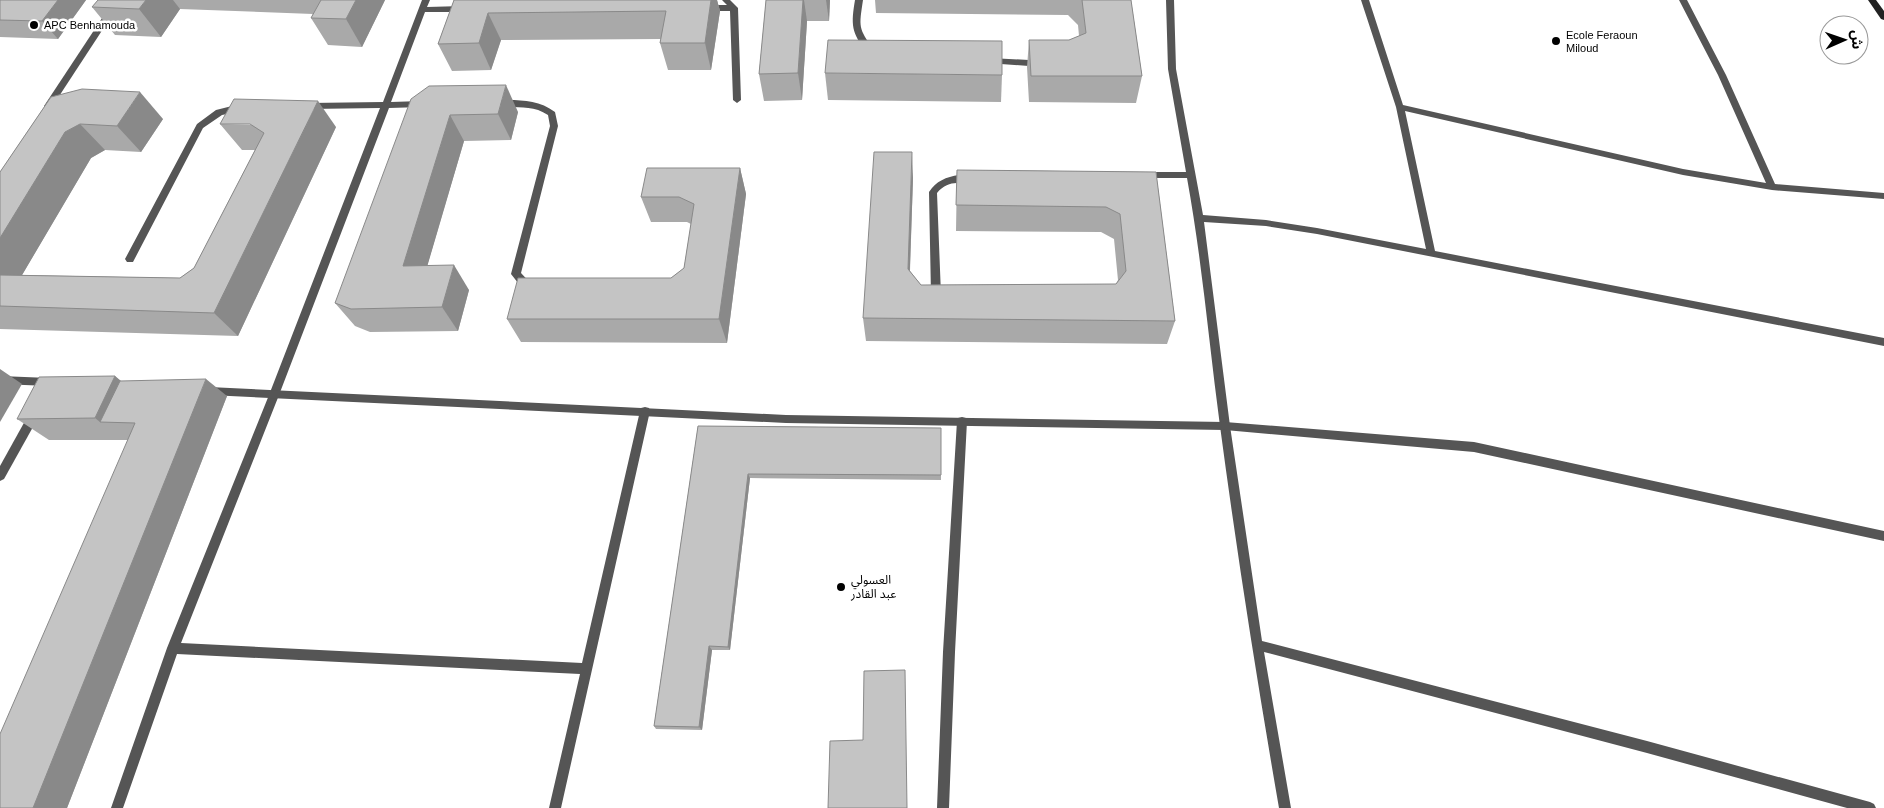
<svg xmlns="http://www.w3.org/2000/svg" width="1884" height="808" viewBox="0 0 1884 808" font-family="Arial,'Noto Sans Arabic',sans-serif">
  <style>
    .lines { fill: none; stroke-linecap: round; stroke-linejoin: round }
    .minor { fill: #555; fill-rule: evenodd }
    .tertiary { fill: #555; fill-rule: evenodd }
    .secondary { fill: #222; fill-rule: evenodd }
    .wall { fill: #a9a9a9 }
    .shaded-wall { fill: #898989 }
    .building { fill: #c4c4c4; stroke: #898989 }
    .poi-dot { fill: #000; stroke: #fff; stroke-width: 2 }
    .labels { text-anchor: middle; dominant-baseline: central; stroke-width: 5; stroke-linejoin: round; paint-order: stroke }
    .far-poi-label { font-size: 11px; fill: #000; stroke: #fff; text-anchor: start }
    .poi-label { font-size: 12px; fill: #000; stroke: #fff; text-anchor: start }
  </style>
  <rect width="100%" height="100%" fill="#fff"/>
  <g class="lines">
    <!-- minor -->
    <g class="minor">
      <polygon points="114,0 122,0 50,110 44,110 44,106"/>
      <polygon points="422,0 430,0 427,7 463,6 467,9 463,12 425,12 391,102 422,101 426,104 422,107 389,108 279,395 181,643 582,663 640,411 641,408 645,407 649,408 650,411 561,808 549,808 580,674 177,654 123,808 111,808 167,648 269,395 380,108 309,109 305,106 309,103 383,102"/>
      <polygon points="722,0 730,0 738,8 741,100 737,103 733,100 730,11 705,11 701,8 705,5 727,5"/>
      <path d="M855,0H863C859,27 858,28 874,50L873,52H867C851,33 851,24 855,0Z"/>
      <path d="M1166,0H1174L1176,69L1203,215L1266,220L1317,228L1426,249L1396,107L1361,0H1369L1403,105L1683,169L1766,183L1718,75L1679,0H1687L1726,75L1775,184L1884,193V199L1772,190L1683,175L1405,111L1435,251L1884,338V346L1317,234L1266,226L1204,222L1230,426L1262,641L1647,741L1870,802L1874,804L1876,808H1847L1647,753L1264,652L1291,808H1279C1257,681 1237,554 1220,426C1209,344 1202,260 1187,178H1144L1140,175L1144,172H1186L1168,69Z"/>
      <polygon points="990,58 1029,60 1033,63 1029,66 987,63 986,61"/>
      <path d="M502,100C521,100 539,100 555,112L558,126L521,273L535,288L530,292L522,288L511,274L550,126L548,115C532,104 517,109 499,105V101Z"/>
      <polygon points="236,105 242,105 246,108 242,111 222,115 203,128 133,262 127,262 125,259 197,124 216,110"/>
      <path d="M959,175H969L973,178C964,187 950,177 937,193L941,295L936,299L931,295L929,192C936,181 946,177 959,175Z"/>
      <polygon points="34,411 38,412 39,415 38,418 4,479 0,481 0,466 30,412"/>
      <polygon points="962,417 966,418 967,421 955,652 949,808 937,808 943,652 957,421 958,418"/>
    </g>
    <!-- tertiary -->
    <g class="tertiary">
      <polygon points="0,376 49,378 52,379 54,382 52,385 49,386 0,384"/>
      <polygon points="209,387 786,415 1225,422 1474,442 1884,531 1884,541 1474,452 1225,430 786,423 209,395 205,394 204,391 205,388"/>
    </g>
    <!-- secondary -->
    <polygon class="secondary" points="1868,0 1876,0 1884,11 1884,20 1881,19"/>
  </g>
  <!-- wall -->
  <g class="wall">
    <polygon points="0,0 86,0 58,39 0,37"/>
    <polygon points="98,0 385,0 362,47 328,45 311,18 313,14 180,9 161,37 115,35 92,7"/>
    <polygon points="454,0 717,0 720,11 711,70 668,70 660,43 661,39 501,40 491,70 452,71 438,44"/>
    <polygon points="766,0 830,0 829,21 807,21 802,100 764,101 759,74"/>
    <polygon points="875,0 1131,0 1142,76 1136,103 1029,102 1027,67 1029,40 1069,40 1079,36 1078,25 1068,15 876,13"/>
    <polygon points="825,73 1002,75 1001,102 828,100"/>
    <polygon points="429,86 518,112 511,140 464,141 427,266 469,290 458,331 370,332 355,326 335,303"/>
    <polygon points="51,97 163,119 141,152 105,150 91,158 22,275 180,278 194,268 255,150 242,150 220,124 336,127 238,336 0,329 0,172"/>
    <polygon points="740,168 746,194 727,343 521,342 507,319 671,278 684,268 691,224 687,222 651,222 641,197"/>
    <polygon points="957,170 1156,172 1175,321 1167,344 866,341 863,318 913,178 910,271 921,285 1116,284 1118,280 1114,239 1101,232 956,231"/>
    <polygon points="115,376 120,381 227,396 67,808 0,808 128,440 49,440 17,419"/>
    <polygon points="698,426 941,428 941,480 750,478 730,650 712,650 702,730 656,729 654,726"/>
  </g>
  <!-- shaded-wall -->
  <g class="shaded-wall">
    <polygon points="58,0 86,0 58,39 42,21"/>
    <polygon points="146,0 173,0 180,9 161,37 139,9"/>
    <polygon points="356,0 385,0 362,47 346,19"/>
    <polygon points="711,0 717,0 720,11 711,70 705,43"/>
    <polygon points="803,0 804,0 807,21 802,100 798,73"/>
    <polygon points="826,0 830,0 829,21"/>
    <polygon points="488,13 501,40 491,70 479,43"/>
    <polygon points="506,85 518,112 511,140 498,114"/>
    <polygon points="140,92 163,119 141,152 117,126"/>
    <polygon points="318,101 336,127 238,336 214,313"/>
    <polygon points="450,115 464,141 420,291 403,266"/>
    <polygon points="80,124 105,150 91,158 15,287 0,284 0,238 65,132"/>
    <polygon points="912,152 913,178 909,293 908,269"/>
    <polygon points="740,168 746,194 727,343 719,319"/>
    <polygon points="454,265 469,290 458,331 442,307"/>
    <polygon points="0,369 22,384 0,422"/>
    <polygon points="115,376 143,399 100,422 95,418"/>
    <polygon points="206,379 227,396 67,808 33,808"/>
    <polygon points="748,474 750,478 730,650 728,647"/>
    <polygon points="709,646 712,650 702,730 699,727"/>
  </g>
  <!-- building -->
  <g class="building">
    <polygon points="0,0 58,0 42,21 0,20"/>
    <polygon points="98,0 146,0 139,9 92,7"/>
    <polygon points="321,0 356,0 346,19 311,18"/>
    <polygon points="454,0 711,0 705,43 660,43 666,11 488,13 479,43 438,44"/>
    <polygon points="766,0 803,0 798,73 759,74"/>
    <polygon points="1082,0 1131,0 1142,76 1031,76 1029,40 1069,40 1086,33"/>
    <polygon points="828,40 1002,41 1002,75 825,73"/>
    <polygon points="506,85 498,114 450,115 403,266 454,265 442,307 351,309 335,303 411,99 429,86"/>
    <polygon points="82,89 140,92 117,126 80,124 65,132 0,238 0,172 51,97"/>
    <polygon points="234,99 318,101 214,313 0,306 0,275 180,278 194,268 264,133 250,124 220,124"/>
    <polygon points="874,152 912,152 908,269 921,285 1116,284 1126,271 1120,214 1106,207 956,205 957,170 1156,172 1175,321 863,318"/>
    <polygon points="647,168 740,168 719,319 507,319 518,278 671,278 684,268 694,204 679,197 641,197"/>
    <polygon points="115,376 95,418 17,419 39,377"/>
    <polygon points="206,379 33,808 0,808 0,734 135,423 100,422 120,381"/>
    <polygon points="698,426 941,428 941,475 748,474 728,647 709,646 699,727 654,726"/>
    <polygon points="905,670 907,808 828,808 830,741 863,740 864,671"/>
  </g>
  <!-- markers -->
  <g class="poi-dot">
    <circle cx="34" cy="25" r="5"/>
    <circle cx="1556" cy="41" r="5"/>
    <circle cx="841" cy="587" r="5"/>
  </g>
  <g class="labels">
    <!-- far-poi labels -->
    <g class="far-poi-label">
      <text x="44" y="25">APC Benhamouda</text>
      <text x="1566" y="35">Ecole Feraoun<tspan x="1566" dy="13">Miloud</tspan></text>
    </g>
    <!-- poi labels -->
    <g class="poi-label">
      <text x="851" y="580">العسولي<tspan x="851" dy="14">عبد القادر</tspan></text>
    </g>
  </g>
  <!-- north arrow -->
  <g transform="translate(1844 40) rotate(88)"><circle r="24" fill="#ffffff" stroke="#999999"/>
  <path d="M0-4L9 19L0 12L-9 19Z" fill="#000000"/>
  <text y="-8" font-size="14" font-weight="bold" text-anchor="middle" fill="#000000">ش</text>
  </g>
</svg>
